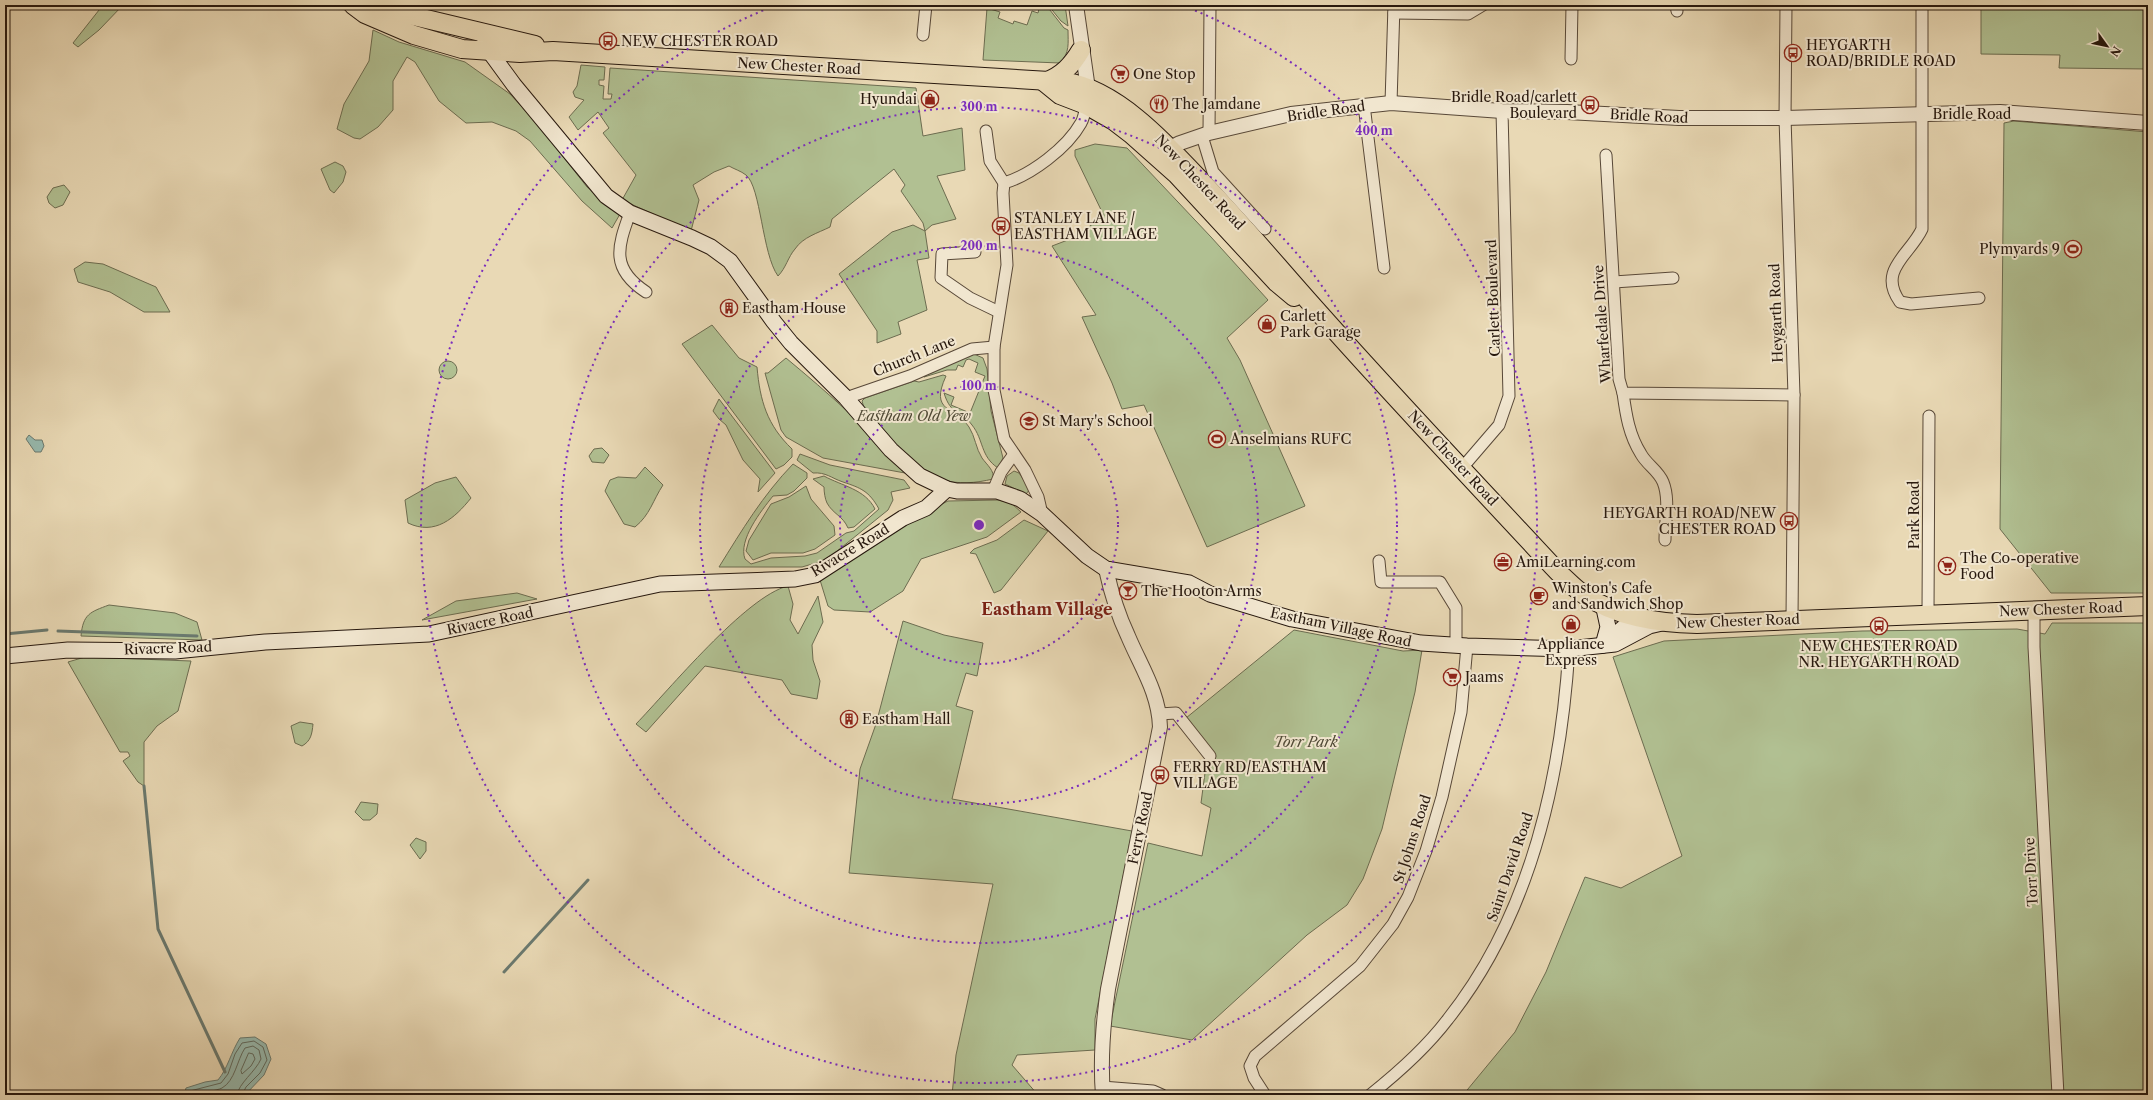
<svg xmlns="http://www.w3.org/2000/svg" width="2153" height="1100" viewBox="0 0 2153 1100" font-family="'Libre Caslon Text',serif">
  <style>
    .green { fill: #b1c092; stroke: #6c6c50 }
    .water { fill: #97baaf; stroke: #6a796f }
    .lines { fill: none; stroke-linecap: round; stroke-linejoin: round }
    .shore { stroke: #5f695e; stroke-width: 1 }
    .stream { stroke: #6a796f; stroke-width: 3 }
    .minor-casing { stroke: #584838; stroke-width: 13 }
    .tertiary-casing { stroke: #584838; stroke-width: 16 }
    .secondary-casing { stroke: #27180e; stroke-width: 17 }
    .trunk-casing { stroke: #27180e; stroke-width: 20 }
    .minor { stroke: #f1e6cf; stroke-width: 11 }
    .tertiary { stroke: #f1e6cf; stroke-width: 14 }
    .secondary { stroke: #f1e6cf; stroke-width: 15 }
    .trunk { stroke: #e9d9b5; stroke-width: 18 }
    .ring { fill: none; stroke: #7b2cbf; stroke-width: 2; stroke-dasharray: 2 4 }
    .labels { text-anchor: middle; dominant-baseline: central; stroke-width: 4; stroke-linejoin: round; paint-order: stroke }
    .poi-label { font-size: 14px; fill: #27180e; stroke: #f1e6cf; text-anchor: start }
    .street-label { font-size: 14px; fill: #27180e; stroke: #f1e6cf }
    .park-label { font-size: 14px; font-style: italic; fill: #504a36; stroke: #f1e6cf }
    .quarter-label { font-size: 16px; font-weight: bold; fill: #7a1f14; stroke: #f1e6cf }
    .centre { fill: #7b2cbf; stroke: #f1e6cf; stroke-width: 2 }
    .ring-label { font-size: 12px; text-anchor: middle; font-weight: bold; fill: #7b2cbf; stroke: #f1e6cf; stroke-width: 4; stroke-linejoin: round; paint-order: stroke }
  </style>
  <rect width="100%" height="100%" fill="#e9d9b5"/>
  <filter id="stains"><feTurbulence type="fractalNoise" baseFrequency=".005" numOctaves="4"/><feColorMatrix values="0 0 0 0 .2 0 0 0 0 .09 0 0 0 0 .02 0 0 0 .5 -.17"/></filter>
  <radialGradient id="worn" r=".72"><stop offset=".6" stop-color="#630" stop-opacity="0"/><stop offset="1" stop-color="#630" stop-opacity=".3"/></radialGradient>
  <!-- green -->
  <g class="green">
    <polygon points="103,5 123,5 99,30 78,47 73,43"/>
    <path d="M1040,5H1046L1064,28L1068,30C1068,44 1070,52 1060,63L983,60L987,8L1000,12L998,18L1013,24L1014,21L1027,25L1032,11L1038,13Z"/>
    <polygon points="1048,5 1065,5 1068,26 1061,21"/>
    <polygon points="1981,5 2148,5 2148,69 2059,68 2060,55 1981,54"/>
    <polygon points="373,30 399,42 465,62 510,94 535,121 587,187 620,214 612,228 582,201 530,141 516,131 492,122 466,123 439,101 415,62 407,57 393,81 393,110 378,127 360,139 354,138 337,129 344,104 369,61"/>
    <path d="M581,65L605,67L604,80H599V85L604,86L603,99H611L612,94H608L610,68L916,88L923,136L962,128L965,170L937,176L956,219L932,225L925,231L929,258L917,260L927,310L898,322L901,334L877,343V331L839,274L892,232L913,225L925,231L923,223L901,191L905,185L894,169L832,219L830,227C818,233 803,237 795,249C788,257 786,268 778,276C762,254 761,187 746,175C741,171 734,169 729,166L714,172L693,185L699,200L691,231L622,200L636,175L603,133L609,128L598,112L578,130L569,117L584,100L575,97L573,92L577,86Z"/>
    <polygon points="2014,121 2148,132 2148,593 2051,593 2000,529 2004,123"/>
    <polygon points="1095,144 1127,148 1211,237 1268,300 1227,338 1240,360 1305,506 1207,547 1144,405 1122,409 1112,383 1082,317 1096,315 1052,246 1073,238 1104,216 1075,156 1075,150"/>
    <polygon points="335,162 343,166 346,172 343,182 334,193 330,190 321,169"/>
    <polygon points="64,185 70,192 63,205 55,208 49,203 47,197 53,188"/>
    <polygon points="85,262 103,264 156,287 170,312 144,312 110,292 78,282 74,269"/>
    <path d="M712,325L739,358L757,367C760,401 767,425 792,449V457L784,465L776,469L682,344Z"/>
    <path d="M974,354L983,358L987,369L991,411L1003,458L998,468C980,456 984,440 972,425C961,410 951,416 944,393L954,397L951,405L970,413L985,376L975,372L978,363L969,359L966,360L963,367L958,365L956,370H947L924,377L942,364Z"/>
    <path d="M786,358C828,393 871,430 905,473L823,458L786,437L781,430L765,373H768Z"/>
    <circle cx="448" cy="370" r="9"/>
    <path d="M943,375L946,376C929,413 955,406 969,427C975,436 976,449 982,458C987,465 995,471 993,479C976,483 958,485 941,479C916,469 885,433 866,414L862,401L865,398L914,381L919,382Z"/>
    <polygon points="719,399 775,473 758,492 760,479 743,460 726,425 719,419 713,411"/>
    <polygon points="602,448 609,455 604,463 592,462 589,456 594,449"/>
    <path d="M800,454L830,465L904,480L910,488L891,492L893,500L888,510L826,560L802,567H719C742,530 763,495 793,464L807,473V478L794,491L787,495L773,496C761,511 738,540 745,559L751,564L771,558L805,556L817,553L846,533L854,531L879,509C869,491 861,488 843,482C831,478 826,472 813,473L797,460Z"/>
    <path d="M645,467L663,485C653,500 650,515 635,527L624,524L605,491L610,480L618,477L636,478Z"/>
    <polygon points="1014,471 1019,473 1030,489 1026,494 1005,484 1007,476"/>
    <path d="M824,476C842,486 865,489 875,509L854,527L848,528C843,516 833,514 827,503C825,499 824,492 824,487L813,479Z"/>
    <path d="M456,477L471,498C455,518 435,536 408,523L405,500L435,483Z"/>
    <polygon points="806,486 811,499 834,526 835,535 815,549 803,553 771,553 753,560 746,551 749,540 771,504 789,497"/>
    <polygon points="998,500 1011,503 1021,512 987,537 921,559 903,591 870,612 834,610 828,606 820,580 892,528 948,501"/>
    <polygon points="1024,520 1048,531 1001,590 994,593 976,554 970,553 974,549 997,540"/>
    <path d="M788,586L793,604L790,620L798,634L818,596L823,622L812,645L813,660L820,681L817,699L791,694L782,680L705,666L646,732L636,724C668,691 746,596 788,586Z"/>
    <polygon points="517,593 537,599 422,620 456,601"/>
    <path d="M109,605L175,613L197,622L202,640L81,636C83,614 90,612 109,605Z"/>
    <polygon points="903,621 944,635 983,643 977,676 966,673 956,706 973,711 952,799 1132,831 1095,1019 1095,1050 1017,1055 1012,1065 1038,1095 952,1095 956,1055 993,884 849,873 860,769 876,724"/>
    <polygon points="2052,623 2148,623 2148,1095 1463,1095 1515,1032 1546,972 1585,877 1621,888 1682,856 1613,657 1664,641 1862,631 2017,629 2045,634"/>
    <polygon points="1294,630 1403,651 1422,650 1415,692 1382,829 1363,879 1347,905 1307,935 1192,1040 1110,1026 1148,843 1202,856 1211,808 1201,803 1207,758 1186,718"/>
    <polygon points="85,657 191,661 178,711 157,726 144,742 144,786 138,782 123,761 130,756 128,752 120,752 68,662"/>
    <path d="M300,722L313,724C312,734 311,741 302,746L295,743L291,726Z"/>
    <polygon points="361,802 378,804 377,814 370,820 363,820 355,812"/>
    <polygon points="416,838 426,842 426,851 420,859 410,845"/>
  </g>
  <!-- water -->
  <g class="water">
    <polygon points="29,435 35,440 42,440 44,446 41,452 35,452 26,439"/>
    <path d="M255,1037L266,1044L271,1059L264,1075L245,1095H184L186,1088L205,1082L218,1080C228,1068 231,1052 240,1038Z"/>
  </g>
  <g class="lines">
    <!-- shore -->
    <g class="shore">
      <polygon points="249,1053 253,1054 255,1059 251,1066 242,1074 241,1071"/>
      <polyline points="188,1095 190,1091 221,1083 228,1074 235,1054 242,1043 254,1041 263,1047 267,1060 260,1073 246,1087 242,1095"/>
      <path d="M194,1095C202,1092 216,1091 222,1088C235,1081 237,1060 245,1048L253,1046L259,1050L261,1059C256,1071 238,1084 237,1095"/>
    </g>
    <!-- stream -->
    <g class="stream">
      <polyline points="58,631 197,636"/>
      <polyline points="5,634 47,630"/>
      <polyline points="144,786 158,929 225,1072"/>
      <polyline points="504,972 588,880"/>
    </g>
    <defs>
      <g id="minor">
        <polyline points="1676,5 1677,11"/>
        <polyline points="1786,5 1785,118 1794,395 1792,619"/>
        <path d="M1922,5V229C1910,255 1877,270 1900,302L1911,304L1979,298"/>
        <polyline points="1394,13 1468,14 1483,5"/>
        <polyline points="923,35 926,5"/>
        <polyline points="1571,59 1572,5"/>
        <polyline points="1391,103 1394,5"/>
        <polyline points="1364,105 1384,268"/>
        <polyline points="986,131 990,161 1004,183"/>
        <polyline points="1209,133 1210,5"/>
        <polyline points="1202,136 1213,172 1265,229"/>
        <polyline points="1606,155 1619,379 1623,393 1794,395"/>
        <path d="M630,213C617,248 611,269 646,292"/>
        <polyline points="975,252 942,254 941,278 970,298 999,312"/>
        <polyline points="1614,282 1673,278"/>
        <path d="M1623,393C1626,415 1629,435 1641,454C1647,465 1658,470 1663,482C1670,499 1665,522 1665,540"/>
        <polyline points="846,398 910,376 972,349 994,347"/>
        <polyline points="1462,468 1499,425 1509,396 1502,111"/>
        <polyline points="993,491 1001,472 1014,454"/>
        <path d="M1042,514L1038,497L1025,470L1004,439L994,390V347L1007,265L1003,193L1004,183C1031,175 1067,148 1081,123C1084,118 1085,111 1086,105"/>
        <polyline points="1379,561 1381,582 1440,582 1456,608 1456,646"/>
        <polyline points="2034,610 2034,647 2058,1095"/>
        <polyline points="1928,614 1929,416"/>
        <polyline points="1159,714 1176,713 1210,756"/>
        <polyline points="1102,1087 1153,1091 1162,1095"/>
        <polyline points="1265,1095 1254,1078 1250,1066 1255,1056 1360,966 1393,924 1408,897 1426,851 1442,797 1461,712 1467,646"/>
        <path d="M1370,1095C1399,1072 1426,1048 1448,1019C1530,916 1561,778 1569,649"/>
      </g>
      <g id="tertiary">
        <polyline points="1076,5 1088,89 1087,97"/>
        <polyline points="1163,154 1170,148 1180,143 1209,133 1291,114 1391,103 1502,111 1567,112 1679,118 1785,118 2000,112 2148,123"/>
        <path d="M1103,1095C1100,1059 1103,1024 1108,989L1160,727C1159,693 1141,667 1128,636C1118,615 1111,592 1106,569"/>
      </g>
      <g id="secondary">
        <polyline points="484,44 514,85 606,196 630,213 692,238 711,247 730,261 774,322 791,343 846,398 891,450 920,476 947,489 957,491 997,491 1020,499 1042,514 1087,556 1106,569 1189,583 1210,594 1292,619 1421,643 1467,646 1569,649 1615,644 1649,626 1662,623"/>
        <polyline points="1603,604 1608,627 1603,645"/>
        <polyline points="1603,645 1636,617"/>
        <polyline points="5,656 68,650 175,651 265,642 429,634 660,584 795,579 815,575 903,518 926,508 947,489"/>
      </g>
      <g id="trunk">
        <path d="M353,5L365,14L414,35L462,49L520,53L553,51L1066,82C1119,90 1170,148 1205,185C1248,230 1287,278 1329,324C1404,408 1481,489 1558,572C1566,579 1574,588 1583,594C1616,617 1657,623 1697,624L2148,606"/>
        <polyline points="379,5 401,13 535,45"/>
        <polyline points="1044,82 1060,95 1086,105 1114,121 1131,134 1176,174 1276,282 1294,297"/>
        <path d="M1045,82C1062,76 1072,65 1081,50"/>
      </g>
    </defs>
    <!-- minor casing -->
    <use href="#minor" class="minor-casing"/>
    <!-- tertiary casing -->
    <use href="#tertiary" class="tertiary-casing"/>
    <!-- secondary casing -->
    <use href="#secondary" class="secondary-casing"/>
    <!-- trunk casing -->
    <use href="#trunk" class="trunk-casing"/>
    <!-- minor -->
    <use href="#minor" class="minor"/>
    <!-- tertiary -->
    <use href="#tertiary" class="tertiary"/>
    <!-- secondary -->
    <use href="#secondary" class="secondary"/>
    <!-- trunk -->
    <use href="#trunk" class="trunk"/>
  </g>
  <!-- distance rings -->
  <g class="ring">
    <circle cx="979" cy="525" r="139"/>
    <circle cx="979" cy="525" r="279"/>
    <circle cx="979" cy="525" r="418"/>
    <path d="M1184 6A558 558 0 1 1 774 6"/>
  </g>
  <!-- icons -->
  <defs>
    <symbol id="bus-ring" viewBox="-11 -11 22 22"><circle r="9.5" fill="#f1e6cf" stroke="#8f2418" stroke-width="1.5"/><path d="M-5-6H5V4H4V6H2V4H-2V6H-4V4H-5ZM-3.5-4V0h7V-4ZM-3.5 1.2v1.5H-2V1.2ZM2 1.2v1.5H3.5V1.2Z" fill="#8f2418"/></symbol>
    <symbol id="supermarket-ring" viewBox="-11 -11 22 22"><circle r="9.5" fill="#f1e6cf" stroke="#8f2418" stroke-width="1.5"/><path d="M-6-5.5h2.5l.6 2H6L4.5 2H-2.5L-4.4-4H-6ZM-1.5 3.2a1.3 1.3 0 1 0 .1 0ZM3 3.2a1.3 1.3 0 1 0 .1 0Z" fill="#8f2418"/></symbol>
    <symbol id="shop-ring" viewBox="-11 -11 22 22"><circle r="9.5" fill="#f1e6cf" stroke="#8f2418" stroke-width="1.5"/><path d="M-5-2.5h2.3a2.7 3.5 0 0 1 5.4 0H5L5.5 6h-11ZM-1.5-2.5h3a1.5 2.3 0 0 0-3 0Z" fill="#8f2418"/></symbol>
    <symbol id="restaurant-ring" viewBox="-11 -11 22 22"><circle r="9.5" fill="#f1e6cf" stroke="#8f2418" stroke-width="1.5"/><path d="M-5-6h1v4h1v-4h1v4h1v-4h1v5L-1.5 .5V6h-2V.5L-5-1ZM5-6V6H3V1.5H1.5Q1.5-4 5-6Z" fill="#8f2418"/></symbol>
    <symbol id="stadium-ring" viewBox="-11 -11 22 22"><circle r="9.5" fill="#f1e6cf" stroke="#8f2418" stroke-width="1.5"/><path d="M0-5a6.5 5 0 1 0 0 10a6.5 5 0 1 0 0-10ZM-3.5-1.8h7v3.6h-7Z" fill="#8f2418"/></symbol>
    <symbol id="building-ring" viewBox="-11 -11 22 22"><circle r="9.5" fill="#f1e6cf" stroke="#8f2418" stroke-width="1.5"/><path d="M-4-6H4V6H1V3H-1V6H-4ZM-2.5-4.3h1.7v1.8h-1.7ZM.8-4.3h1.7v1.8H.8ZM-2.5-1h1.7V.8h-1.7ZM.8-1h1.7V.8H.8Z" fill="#8f2418"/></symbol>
    <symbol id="school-ring" viewBox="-11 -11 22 22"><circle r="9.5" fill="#f1e6cf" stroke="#8f2418" stroke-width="1.5"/><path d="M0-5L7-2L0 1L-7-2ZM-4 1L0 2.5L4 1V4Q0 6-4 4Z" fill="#8f2418"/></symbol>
    <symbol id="office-ring" viewBox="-11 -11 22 22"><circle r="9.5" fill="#f1e6cf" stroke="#8f2418" stroke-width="1.5"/><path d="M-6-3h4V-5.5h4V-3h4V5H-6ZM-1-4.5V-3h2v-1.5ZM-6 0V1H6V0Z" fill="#8f2418"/></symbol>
    <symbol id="bar-ring" viewBox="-11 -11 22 22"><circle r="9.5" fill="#f1e6cf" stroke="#8f2418" stroke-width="1.5"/><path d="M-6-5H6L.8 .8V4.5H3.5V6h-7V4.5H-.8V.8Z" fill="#8f2418"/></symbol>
    <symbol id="cafe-ring" viewBox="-11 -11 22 22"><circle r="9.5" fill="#f1e6cf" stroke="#8f2418" stroke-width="1.5"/><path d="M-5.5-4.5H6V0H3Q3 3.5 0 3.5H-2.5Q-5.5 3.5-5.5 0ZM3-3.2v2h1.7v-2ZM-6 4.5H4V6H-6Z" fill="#8f2418"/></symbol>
  </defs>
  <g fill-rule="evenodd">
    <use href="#bus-ring" x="598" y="31" width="20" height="20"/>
    <use href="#bus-ring" x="1783" y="43" width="20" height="20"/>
    <use href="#supermarket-ring" x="1110" y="64" width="20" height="20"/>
    <use href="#shop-ring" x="920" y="89" width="20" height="20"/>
    <use href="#restaurant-ring" x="1149" y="94" width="20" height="20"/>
    <use href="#bus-ring" x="1580" y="95" width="20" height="20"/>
    <use href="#bus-ring" x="991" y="216" width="20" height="20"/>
    <use href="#stadium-ring" x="2063" y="239" width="20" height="20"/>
    <use href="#building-ring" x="719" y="298" width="20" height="20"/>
    <use href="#shop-ring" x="1257" y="314" width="20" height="20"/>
    <use href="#school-ring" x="1019" y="411" width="20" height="20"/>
    <use href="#stadium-ring" x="1207" y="429" width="20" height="20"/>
    <use href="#bus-ring" x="1779" y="511" width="20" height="20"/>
    <use href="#office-ring" x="1493" y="552" width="20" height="20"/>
    <use href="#supermarket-ring" x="1937" y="556" width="20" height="20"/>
    <use href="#bar-ring" x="1118" y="581" width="20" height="20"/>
    <use href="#cafe-ring" x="1529" y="586" width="20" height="20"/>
    <use href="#shop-ring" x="1561" y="614" width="20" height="20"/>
    <use href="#bus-ring" x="1869" y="616" width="20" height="20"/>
    <use href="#supermarket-ring" x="1442" y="667" width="20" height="20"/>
    <use href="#building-ring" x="839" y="709" width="20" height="20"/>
    <use href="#bus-ring" x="1150" y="765" width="20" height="20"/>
  </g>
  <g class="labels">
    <!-- poi labels -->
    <g class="poi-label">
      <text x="621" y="41">NEW CHESTER ROAD</text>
      <text x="1806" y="45">HEYGARTH<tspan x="1806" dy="16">ROAD/BRIDLE ROAD</tspan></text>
      <text x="1133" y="74">One Stop</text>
      <text x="1577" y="97" text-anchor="end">Bridle Road/carlett<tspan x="1577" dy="16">Boulevard</tspan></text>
      <text x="917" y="99" text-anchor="end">Hyundai</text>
      <text x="1172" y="104">The Jamdane</text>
      <text x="1014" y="218">STANLEY LANE /<tspan x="1014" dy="16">EASTHAM VILLAGE</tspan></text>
      <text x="2060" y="249" text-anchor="end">Plymyards 9</text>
      <text x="742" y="308">Eastham House</text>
      <text x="1280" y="316">Carlett<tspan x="1280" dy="16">Park Garage</tspan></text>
      <text x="1042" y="421">St Mary's School</text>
      <text x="1230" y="439">Anselmians RUFC</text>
      <text x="1776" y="513" text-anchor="end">HEYGARTH ROAD/NEW<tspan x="1776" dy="16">CHESTER ROAD</tspan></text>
      <text x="1960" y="558">The Co-operative<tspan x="1960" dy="16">Food</tspan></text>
      <text x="1516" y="562">AmiLearning.com</text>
      <text x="1552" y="588">Winston's Cafe<tspan x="1552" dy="16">and Sandwich Shop</tspan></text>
      <text x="1141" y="591">The Hooton Arms</text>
      <text x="1571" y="644" text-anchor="middle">Appliance<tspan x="1571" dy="16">Express</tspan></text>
      <text x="1879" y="646" text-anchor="middle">NEW CHESTER ROAD<tspan x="1879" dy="16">NR. HEYGARTH ROAD</tspan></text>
      <text x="1465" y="677">Jaams</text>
      <text x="862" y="719">Eastham Hall</text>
      <text x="1173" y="767">FERRY RD/EASTHAM<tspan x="1173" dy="16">VILLAGE</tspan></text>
    </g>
    <!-- street labels -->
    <g class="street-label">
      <text transform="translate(799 66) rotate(3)">New Chester Road</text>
      <text transform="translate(1326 111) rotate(-8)">Bridle Road</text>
      <text x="1972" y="114">Bridle Road</text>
      <text transform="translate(1649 116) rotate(3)">Bridle Road</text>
      <text transform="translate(1200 182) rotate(47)">New Chester Road</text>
      <text transform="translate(1493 298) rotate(-92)">Carlett Boulevard</text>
      <text transform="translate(1776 313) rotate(-92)">Heygarth Road</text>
      <text transform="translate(1602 324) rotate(-94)">Wharfedale Drive</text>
      <text transform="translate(914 356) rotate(-22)">Church Lane</text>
      <text transform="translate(1453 458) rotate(47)">New Chester Road</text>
      <text transform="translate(1914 515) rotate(-90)">Park Road</text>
      <text transform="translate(850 550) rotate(-31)">Rivacre Road</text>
      <text transform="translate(2061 609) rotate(-2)">New Chester Road</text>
      <text transform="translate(490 621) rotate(-12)">Rivacre Road</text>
      <text transform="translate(1738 621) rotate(-2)">New Chester Road</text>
      <text transform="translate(1341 627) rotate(12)">Eastham Village Road</text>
      <text transform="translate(168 648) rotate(-2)">Rivacre Road</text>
      <text transform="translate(1140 828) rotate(-78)">Ferry Road</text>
      <text transform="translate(1412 839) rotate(-72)">St Johns Road</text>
      <text transform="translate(1510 867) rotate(-71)">Saint David Road</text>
      <text transform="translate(2031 872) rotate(-93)">Torr Drive</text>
    </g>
    <!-- park labels -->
    <g class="park-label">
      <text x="914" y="416">Eastham Old Yew</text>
      <text x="1306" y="742">Torr Park</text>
    </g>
    <!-- quarter labels -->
    <g class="quarter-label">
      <text x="1047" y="609">Eastham Village</text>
    </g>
  </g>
  <circle cx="979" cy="525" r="6" class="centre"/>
  <g class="ring-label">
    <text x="979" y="111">300 m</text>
    <text x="1374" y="135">400 m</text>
    <text x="979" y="250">200 m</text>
    <text x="979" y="390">100 m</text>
  </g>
  <!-- margin -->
  <rect width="2153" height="1100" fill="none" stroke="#e9d9b5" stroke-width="20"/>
  <rect x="6" y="6" width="2141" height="1088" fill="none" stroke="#27180e" stroke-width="2"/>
  <rect x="10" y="10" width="2133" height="1080" fill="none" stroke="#27180e"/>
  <!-- north arrow -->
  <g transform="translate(2107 46) rotate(123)" stroke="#f1e6cf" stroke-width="3" paint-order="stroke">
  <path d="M0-3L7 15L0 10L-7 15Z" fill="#27180e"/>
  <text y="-6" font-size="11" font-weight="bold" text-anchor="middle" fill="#27180e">N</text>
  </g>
  <rect width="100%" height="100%" filter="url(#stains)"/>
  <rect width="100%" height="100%" fill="url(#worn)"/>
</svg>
